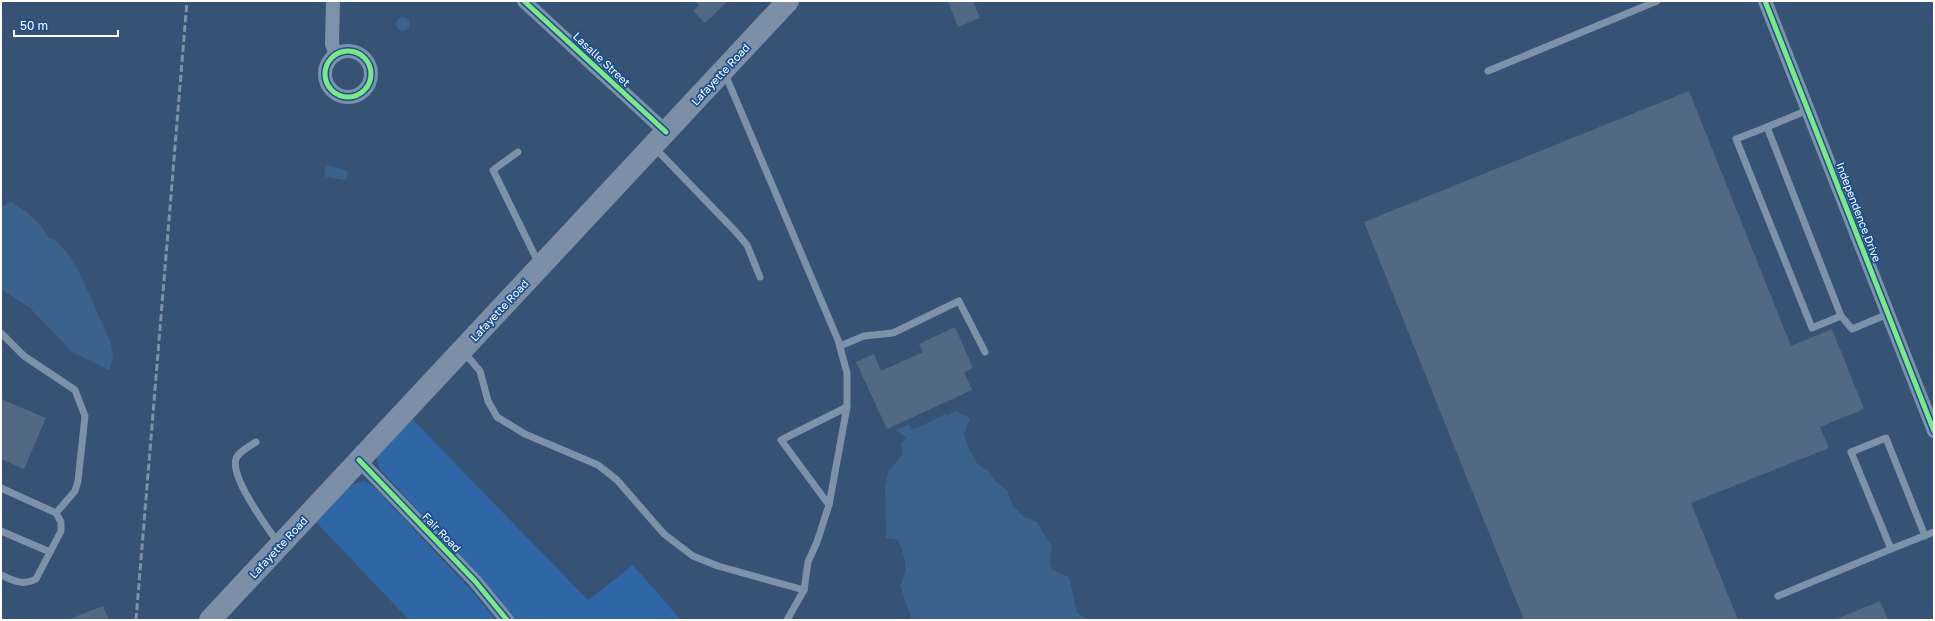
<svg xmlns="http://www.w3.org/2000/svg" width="1935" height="621" viewBox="0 0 1935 621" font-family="'Golos Text',sans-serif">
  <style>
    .green { fill: #2f66a5 }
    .water { fill: #3b618d }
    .building { fill: #526984 }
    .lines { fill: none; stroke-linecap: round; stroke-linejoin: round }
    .service { stroke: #7d92a8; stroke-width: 7 }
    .minor { stroke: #7d92a8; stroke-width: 14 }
    .primary { stroke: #7d8ea7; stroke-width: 22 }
    .rail { stroke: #7e92a7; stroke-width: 3; stroke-dasharray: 7 3; stroke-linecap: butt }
    .cycleway-casing { stroke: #1b4f8f; stroke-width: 8 }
    .cycleway { stroke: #7ce984; stroke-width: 5 }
    .labels { text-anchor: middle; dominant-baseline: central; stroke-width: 3.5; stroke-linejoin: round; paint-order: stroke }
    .street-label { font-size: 11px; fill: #fff; stroke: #1b4f8f }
  </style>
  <rect width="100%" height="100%" fill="#365274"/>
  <!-- green -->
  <g class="green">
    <polygon points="412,419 588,600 633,565 681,620 515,620 499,599 379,468 376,456"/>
    <polygon points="364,481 374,487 471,590 496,620 409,620 316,522 349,486"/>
  </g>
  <!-- water -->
  <g class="water">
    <circle cx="403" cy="24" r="7"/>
    <polygon points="329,166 346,170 348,173 347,179 344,180 326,177 324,173 326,167"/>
    <polygon points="11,202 25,211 40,224 48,237 55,240 70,256 82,278 111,343 113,358 109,370 72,352 30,308 1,289 1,207"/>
    <path d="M955,411L970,418L964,434L968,446L978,465L988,470L995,481L1007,490L1013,506L1023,516L1037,522L1052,547L1050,560L1052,570L1069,577L1077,613L1088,620H912L900,586C909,569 905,557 898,540L886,538L885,487L888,472L903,454L901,444L906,437L896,430L909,424L912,429H915L945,414L948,415Z"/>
  </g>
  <!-- building -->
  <g class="building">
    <polygon points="695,1 728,1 705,23 693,11 699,5"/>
    <polygon points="948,1 973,1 980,18 958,27"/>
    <polygon points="1689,91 1791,346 1832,329 1864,409 1820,427 1829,448 1691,503 1738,620 1524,620 1364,222"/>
    <polygon points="955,327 973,368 964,372 972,390 887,429 856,362 874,354 881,371 923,352 919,344"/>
    <polygon points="1,399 46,418 24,469 1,459"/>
    <polygon points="1880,601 1888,620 1834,620"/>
    <polygon points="103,606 109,620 67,620"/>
  </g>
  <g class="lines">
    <!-- service -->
    <g class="service">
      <polyline points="1488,71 1657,1"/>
      <polyline points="725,74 838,340 847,373 847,407 829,505 817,542 808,562 804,590 787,620"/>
      <polyline points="1767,127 1808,110"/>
      <polyline points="654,147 736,232 747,245 760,277"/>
      <polyline points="518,152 493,170 539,264"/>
      <polyline points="1841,316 1812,328 1736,139 1767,127 1841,316 1852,329 1888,314"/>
      <path d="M1,333L24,356L75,390L85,416L78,481L75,491L56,513L61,522V531L36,579C23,586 14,581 1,575"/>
      <polyline points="840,346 864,336 893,333 959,301 985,352"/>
      <polyline points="463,351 480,371 488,401 497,417 525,434 598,465 617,480 664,534 693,556 718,566 804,590"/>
      <path d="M256,442C250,446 238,452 236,459C230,478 268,528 278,543"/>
      <polyline points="1,488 56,513"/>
      <polyline points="829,505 781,440 847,407"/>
      <polyline points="1,531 50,552"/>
      <polyline points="1925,536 1886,438 1851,452 1891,549 1934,532"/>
      <polyline points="1778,596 1891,549"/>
    </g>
    <!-- minor -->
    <g class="minor">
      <polyline points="333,1 332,44 336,55"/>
      <polyline points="524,1 666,132"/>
      <polyline points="1765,1 1934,431"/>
      <circle cx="348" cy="74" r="23"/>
      <polyline points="359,460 475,581 507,620"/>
    </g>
    <!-- primary -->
    <polyline class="primary" points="210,620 788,1"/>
    <!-- rail -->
    <polyline class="rail" points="136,620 187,1"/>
    <defs>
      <g id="cycleway">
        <polyline points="524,1 666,132"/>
        <polyline points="1765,1 1934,431"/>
        <circle cx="348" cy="74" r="23"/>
        <polyline points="359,460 475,581 507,620"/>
      </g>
    </defs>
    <!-- cycleway casing -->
    <use href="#cycleway" class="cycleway-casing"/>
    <!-- cycleway -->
    <use href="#cycleway" class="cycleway"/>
  </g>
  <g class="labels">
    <!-- street labels -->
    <g class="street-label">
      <text transform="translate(602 59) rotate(43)">Lasalle Street</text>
      <text transform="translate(720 74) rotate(-47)">Lafayette Road</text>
      <text transform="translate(1859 212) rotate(69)">Independence Drive</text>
      <text transform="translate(499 310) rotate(-47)">Lafayette Road</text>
      <text transform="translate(442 532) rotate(46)">Fair Road</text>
      <text transform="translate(278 547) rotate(-47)">Lafayette Road</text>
    </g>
  </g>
  <!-- border -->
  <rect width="1935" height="621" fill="none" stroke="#ffffff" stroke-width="4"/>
  <!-- scale -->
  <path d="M14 30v6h104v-6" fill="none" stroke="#ffffff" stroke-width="2"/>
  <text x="20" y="30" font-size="12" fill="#ffffff" stroke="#1b4f8f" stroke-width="3" paint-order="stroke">50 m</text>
</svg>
